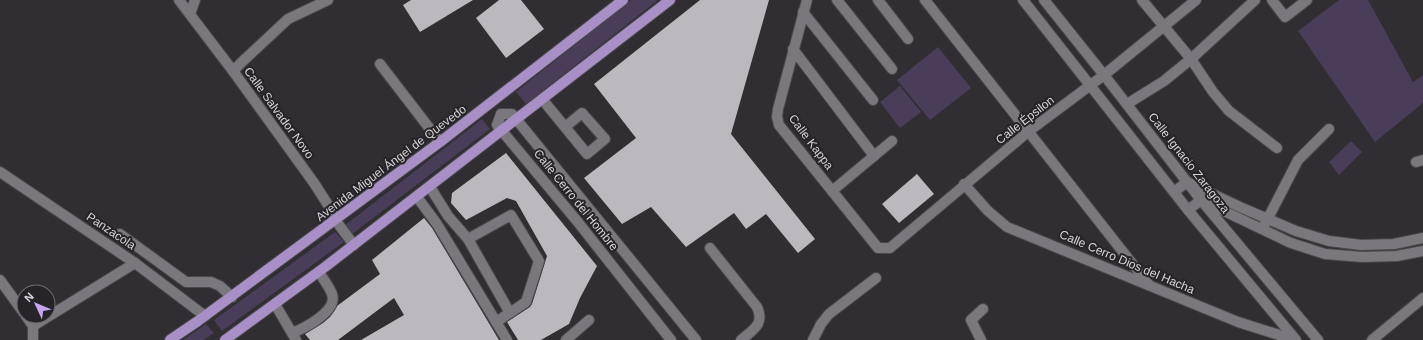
<svg xmlns="http://www.w3.org/2000/svg" width="1423" height="340" viewBox="0 0 1423 340" font-family="Helvetica,sans-serif">
  <style>
    .green { fill: #493d59 }
    .building { fill: #bbb8bf }
    .lines { fill: none; stroke-linecap: round; stroke-linejoin: round }
    .minor-casing { stroke: #4a484c; stroke-width: 12 }
    .major-casing { stroke: #4a484c; stroke-width: 12 }
    .minor { stroke: #7a787e; stroke-width: 10 }
    .major { stroke: #a88fc5; stroke-width: 10 }
    .labels { text-anchor: middle; dominant-baseline: central; stroke-width: 4; stroke-linejoin: round; paint-order: stroke }
    .street-label { font-size: 12px; fill: #d7d5d9; stroke: #262429 }
  </style>
  <rect width="100%" height="100%" fill="#302d33"/>
  <!-- green -->
  <g class="green">
    <polygon points="631,0 658,0 526,104 516,92"/>
    <polygon points="1339,0 1368,0 1413,82 1423,75 1423,103 1375,142 1298,31"/>
    <polygon points="938,47 971,88 930,120 897,80"/>
    <polygon points="900,86 921,112 900,128 880,102"/>
    <polygon points="482,119 490,129 351,235 344,226"/>
    <polygon points="1351,141 1362,152 1339,175 1329,162"/>
    <polygon points="335,232 344,242 222,331 214,320"/>
    <polygon points="206,324 214,333 204,340 183,340"/>
  </g>
  <!-- building -->
  <g class="building">
    <polygon points="411,0 473,0 420,32 403,5"/>
    <polygon points="499,0 521,0 544,29 506,58 476,18"/>
    <polygon points="700,0 769,0 731,134 815,239 798,253 766,214 746,229 734,213 686,247 651,207 622,224 584,178 636,138 594,84"/>
    <polygon points="506,153 597,266 580,298 569,324 541,340 518,340 507,322 530,307 532,304 547,256 516,201 507,198 466,220 451,203 452,193"/>
    <polygon points="917,174 934,194 899,223 882,204"/>
    <polygon points="424,218 432,228 499,340 361,340 404,315 394,298 338,340 310,340 305,334 323,323 330,317 337,306 380,274 372,260"/>
  </g>
  <g class="lines">
    <defs>
      <g id="minor">
        <polyline points="179,0 233,71 314,183 330,208 336,221 354,245"/>
        <polyline points="807,0 778,109 777,117 779,125 878,248 890,248 1029,131 1104,75 1196,0"/>
        <polyline points="837,0 892,69"/>
        <polyline points="878,0 908,39"/>
        <polyline points="925,0 1149,285"/>
        <polyline points="1023,0 1188,210 1296,340"/>
        <polyline points="1044,0 1104,75 1201,200 1318,340"/>
        <polyline points="1142,0 1191,59 1213,92 1229,111 1277,148"/>
        <polyline points="1272,0 1285,17 1307,0"/>
        <polyline points="803,12 873,100"/>
        <polyline points="190,14 195,0"/>
        <polyline points="793,49 874,156"/>
        <polyline points="380,64 440,142"/>
        <polyline points="233,71 243,61 288,19 328,0"/>
        <polyline points="542,99 587,154 605,139 582,113 565,127"/>
        <polyline points="1127,104 1164,81 1191,59 1255,0"/>
        <polyline points="501,114 512,114 696,340"/>
        <polyline points="501,114 497,125 577,221 671,340"/>
        <polyline points="1416,162 1423,160"/>
        <polyline points="0,172 135,263 205,316"/>
        <polyline points="964,184 988,211 1007,227 1238,322 1295,340"/>
        <polyline points="430,187 448,216 468,239 510,313"/>
        <polyline points="832,191 892,141"/>
        <polyline points="1174,192 1187,182 1240,207 1296,231 1329,241 1361,245 1394,244 1423,238"/>
        <polyline points="417,197 437,224 507,340"/>
        <polyline points="1188,210 1201,200 1291,243 1325,254 1362,257 1397,256 1423,251"/>
        <polyline points="1265,224 1298,160 1329,129"/>
        <polyline points="120,234 186,282 211,282 220,286 232,297"/>
        <polyline points="468,239 511,215 539,261 526,302 496,322"/>
        <path d="M710,248L757,307C765,324 753,330 741,340"/>
        <polyline points="0,280 24,313"/>
        <polyline points="275,304 296,340"/>
        <polyline points="26,316 33,326 33,340"/>
        <polyline points="33,326 135,263"/>
        <path d="M292,333C305,328 338,311 332,294C329,286 323,279 319,272"/>
        <polyline points="566,340 589,320"/>
        <polyline points="813,340 821,324 829,314 876,278"/>
        <polyline points="981,340 971,320 983,309"/>
        <polyline points="1372,340 1423,298"/>
      </g>
      <g id="major">
        <polyline points="170,340 198,321 440,142 623,0"/>
        <polyline points="225,340 325,267 670,0"/>
      </g>
    </defs>
    <!-- minor casing -->
    <use href="#minor" class="minor-casing"/>
    <!-- major casing -->
    <use href="#major" class="major-casing"/>
    <!-- minor -->
    <use href="#minor" class="minor"/>
    <!-- major -->
    <use href="#major" class="major"/>
  </g>
  <g class="labels">
    <!-- street labels -->
    <g class="street-label">
      <text transform="translate(279 113) rotate(54)">Calle Salvador Novo</text>
      <text transform="translate(1025 120) rotate(-38)">Calle Épsilon</text>
      <text transform="translate(811 142) rotate(53)">Calle Kappa</text>
      <text transform="translate(391 163) rotate(-37)">Avenida Miguel Ángel de Quevedo</text>
      <text transform="translate(1189 163) rotate(52)">Calle Ignacio Zaragoza</text>
      <text transform="translate(576 200) rotate(51)">Calle Cerro del Hombre</text>
      <text transform="translate(111 231) rotate(34)">Panzacola</text>
      <text transform="translate(1127 262) rotate(23)">Calle Cerro Dios del Hacha</text>
    </g>
  </g>
  <!-- north arrow -->
  <g transform="translate(36 304) rotate(314)"><circle r="19" fill="#262429" stroke="#6d6b6f"/>
  <path d="M0-3L7 15L0 10L-7 15Z" fill="#c6a6f0"/>
  <text y="-6" font-size="11" font-weight="bold" text-anchor="middle" fill="#d7d5d9">N</text>
  </g>
</svg>
